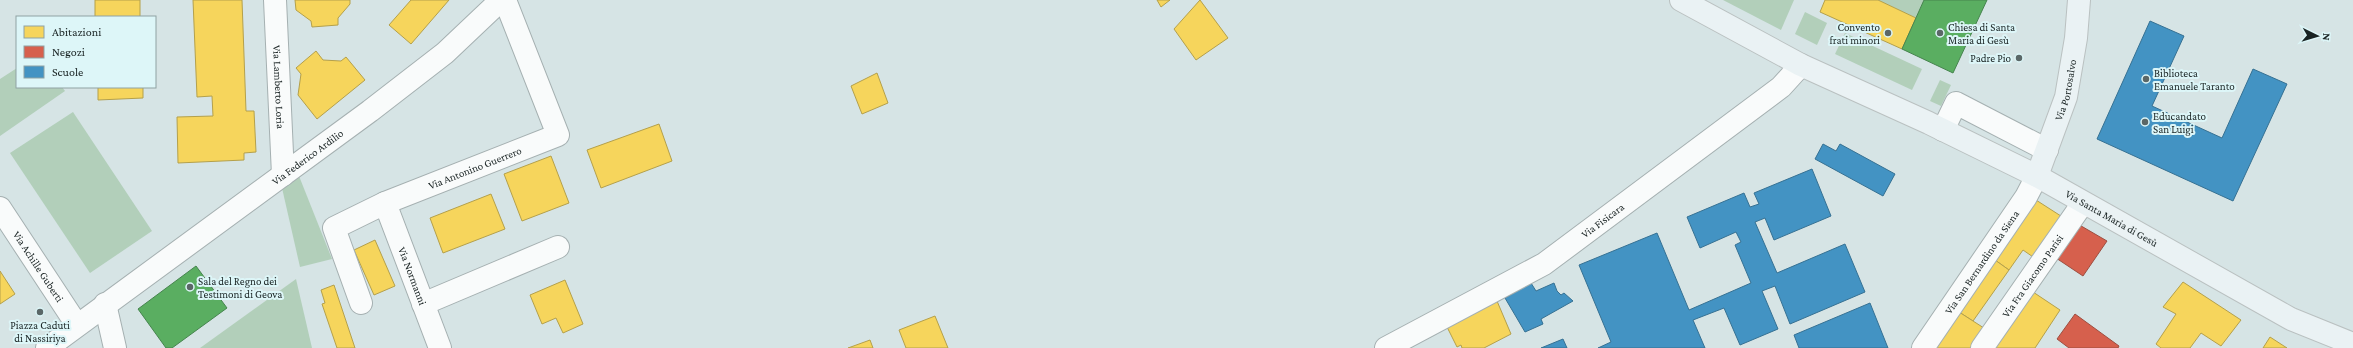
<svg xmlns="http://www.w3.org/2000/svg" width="2353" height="348" viewBox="0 0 2353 348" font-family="'Crimson Pro',serif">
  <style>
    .green { fill: #b2cfba }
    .homes { fill: #f6d55c; stroke: #b4a04b }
    .shops { fill: #d6604d; stroke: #9d4e40 }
    .schools { fill: #4393c3; stroke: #367193 }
    .public { fill: #5aae61; stroke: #46844e }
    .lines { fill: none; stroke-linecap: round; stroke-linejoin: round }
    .minor-casing { stroke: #a5b0b1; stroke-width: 24 }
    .major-casing { stroke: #bac1c1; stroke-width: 24 }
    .minor { stroke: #f9fbfb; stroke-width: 22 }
    .major { stroke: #eaf2f4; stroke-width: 22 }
    .poi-dot { fill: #5b6767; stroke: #ddf6f8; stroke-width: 1.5 }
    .labels { text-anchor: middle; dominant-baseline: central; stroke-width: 4; stroke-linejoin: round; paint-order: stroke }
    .poi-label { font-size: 11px; fill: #192323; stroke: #ddf6f8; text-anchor: start }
    .street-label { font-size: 11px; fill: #192323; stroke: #ddf6f8 }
  </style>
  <rect width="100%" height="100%" fill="#d6e4e5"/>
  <!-- green -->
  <g class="green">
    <polygon points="1723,0 1794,0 1781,30"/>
    <polygon points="1878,0 1924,0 1916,18"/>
    <polygon points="1805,12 1827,23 1817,45 1795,34"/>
    <polygon points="1845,33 1922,69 1912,90 1835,54"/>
    <polygon points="17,68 17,87 62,87 65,91 0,136 0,79"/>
    <polygon points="1940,80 1951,85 1941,106 1930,101"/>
    <polygon points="73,112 152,231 90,273 10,153"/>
    <polygon points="299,176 332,259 300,267 282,188"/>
    <polygon points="296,279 312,348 200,348"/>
  </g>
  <!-- homes -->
  <g class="homes">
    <rect x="95" y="0" width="45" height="17"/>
    <polygon points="193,0 242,0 246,111 254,111 256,152 244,153 244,160 178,163 177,117 213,116 212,96 197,97"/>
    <polygon points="295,0 350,0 350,4 338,18 338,25 312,27 311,21 296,10"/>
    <polygon points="411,0 449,0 411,44 389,25"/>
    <polygon points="1157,0 1170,0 1161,7"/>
    <polygon points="1200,0 1228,38 1196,60 1174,29"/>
    <polygon points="1825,0 1878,0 1916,18 1902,49 1820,12"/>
    <polygon points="316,51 323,60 341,61 346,57 365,80 317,119 298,95 301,74 296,68"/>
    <polygon points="877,73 888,103 862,114 851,86"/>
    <polygon points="98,87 143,87 143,98 98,100"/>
    <polygon points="659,124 672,161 601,188 587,150"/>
    <polygon points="551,156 569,203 522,221 504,174"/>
    <polygon points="491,194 505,229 443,253 430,218"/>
    <polygon points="2036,200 2064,218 2036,259 2023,250 2009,270 1995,260"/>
    <polygon points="375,240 395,286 374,295 354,250"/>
    <polygon points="1995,260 2009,270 1973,321 1959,312"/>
    <polygon points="0,271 15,294 0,304"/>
    <polygon points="565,280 583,324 563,333 556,318 542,324 530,295"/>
    <polygon points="2183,282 2241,320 2221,346 2201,333 2190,348 2161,348 2156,344 2176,314 2163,307"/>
    <polygon points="334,285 355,348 337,348 322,304 325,303 321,290"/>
    <polygon points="2030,290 2060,310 2035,348 1990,348"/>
    <polygon points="1497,301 1511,334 1484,348 1462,348 1461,345 1457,347 1447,327"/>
    <polygon points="1959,312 1987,330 1975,348 1935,348"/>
    <polygon points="935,316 948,348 906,348 899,330"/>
    <polygon points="2270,337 2287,348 2263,348"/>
    <polygon points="870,340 873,348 848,348"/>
  </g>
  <!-- shops -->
  <g class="shops">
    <polygon points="2076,223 2107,241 2083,276 2053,256"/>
    <polygon points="2075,314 2119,346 2118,348 2069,348 2057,339"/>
  </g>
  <!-- schools -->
  <g class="schools">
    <polygon points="2150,21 2184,36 2152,106 2222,138 2253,69 2287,84 2233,201 2097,139"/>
    <polygon points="1823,144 1836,151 1840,144 1895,174 1883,196 1815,159"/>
    <polygon points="1812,169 1831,216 1774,240 1765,218 1755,222 1777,273 1845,244 1865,292 1790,324 1775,286 1762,291 1778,329 1740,345 1724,308 1693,320 1705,348 1598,348 1611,342 1579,265 1657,233 1689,310 1751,283 1735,245 1741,242 1736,232 1700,248 1687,217 1744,193 1750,207 1759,204 1754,193"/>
    <polygon points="1531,283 1536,291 1554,283 1557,291 1561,295 1564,293 1573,301 1541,319 1543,324 1525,332 1505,298"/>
    <polygon points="1870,303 1888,348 1799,348 1794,335"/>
    <polygon points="1563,339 1567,348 1541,348"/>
  </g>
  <!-- public -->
  <g class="public">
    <polygon points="1924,0 1987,0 1953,73 1902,49"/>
    <polygon points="196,266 227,308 172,348 166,348 138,309"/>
  </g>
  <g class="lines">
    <defs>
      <g id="minor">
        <path id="s1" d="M275,0L283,175"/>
        <polyline points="1943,130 1956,103 2047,150"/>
        <path id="s2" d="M385,203L440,348"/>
        <path id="s3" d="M0,208L77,325"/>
        <path id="s4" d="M361,303L334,228L385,203L558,135L505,0"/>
        <polyline points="105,304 115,348"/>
        <polyline points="423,304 558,247"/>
        <path id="s5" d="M47,348L370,111L445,53L501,0"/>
        <path id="s6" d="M1386,348L1544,264L1781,87L1801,65"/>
        <path id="s7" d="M1923,348L2026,197L2037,176"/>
        <path id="s8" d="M1982,348L2083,203"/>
      </g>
      <g id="major">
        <path id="s9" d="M1681,0L1801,65L1929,123L2037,176L2291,319L2353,344"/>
        <path id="s10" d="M2037,176L2066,97L2076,38L2079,0"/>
      </g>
    </defs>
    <!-- minor casing -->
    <use href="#minor" class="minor-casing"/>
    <!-- major casing -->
    <use href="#major" class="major-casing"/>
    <!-- minor -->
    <use href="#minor" class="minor"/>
    <!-- major -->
    <use href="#major" class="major"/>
  </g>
  <!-- markers -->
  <g class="poi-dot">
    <circle cx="1888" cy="33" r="4"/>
    <circle cx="1940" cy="33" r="4"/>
    <circle cx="2019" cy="58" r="4"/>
    <circle cx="2146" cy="79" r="4"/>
    <circle cx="2145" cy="122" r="4"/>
    <circle cx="190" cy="287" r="4"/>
    <circle cx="40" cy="312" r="4"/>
  </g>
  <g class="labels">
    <!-- poi labels -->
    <g class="poi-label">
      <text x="1880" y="27" text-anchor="end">Convento<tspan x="1880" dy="13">frati minori</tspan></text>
      <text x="1948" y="27">Chiesa di Santa<tspan x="1948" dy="13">Maria di Gesù</tspan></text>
      <text x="2011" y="58" text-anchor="end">Padre Pio</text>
      <text x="2154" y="73">Biblioteca<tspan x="2154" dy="13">Emanuele Taranto</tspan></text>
      <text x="2153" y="116">Educandato<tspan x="2153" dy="13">San Luigi</tspan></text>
      <text x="198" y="281">Sala del Regno dei<tspan x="198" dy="13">Testimoni di Geova</tspan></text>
      <text x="40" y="325" text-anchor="middle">Piazza Caduti<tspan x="40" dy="13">di Nassiriya</tspan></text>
    </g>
    <!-- street labels -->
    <g class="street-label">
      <text stroke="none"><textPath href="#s1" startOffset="87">Via Lamberto Loria</textPath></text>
      <text stroke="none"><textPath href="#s10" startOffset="91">Via Portosalvo</textPath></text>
      <text stroke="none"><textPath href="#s5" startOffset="323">Via Federico Ardilio</textPath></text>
      <text stroke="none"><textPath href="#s4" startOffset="233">Via Antonino Guerrero</textPath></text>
      <text stroke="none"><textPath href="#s9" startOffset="483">Via Santa Maria di Gesù</textPath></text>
      <text stroke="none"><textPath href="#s6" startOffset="252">Via Fisicara</textPath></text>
      <text stroke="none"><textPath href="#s7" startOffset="104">Via San Bernardino da Siena</textPath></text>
      <text stroke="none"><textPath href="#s3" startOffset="70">Via Achille Guberti</textPath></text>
      <text stroke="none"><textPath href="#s8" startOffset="88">Via Fra Giacomo Parisi</textPath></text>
      <text stroke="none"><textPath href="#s2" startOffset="78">Via Normanni</textPath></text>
    </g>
  </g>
  <!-- legend -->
  <rect x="16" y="16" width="140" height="72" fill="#ddf6f8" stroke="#8fa2a3"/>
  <rect x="24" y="26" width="20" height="12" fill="#f6d55c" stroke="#8fa2a3"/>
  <text x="52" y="36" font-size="12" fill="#192323">Abitazioni</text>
  <rect x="24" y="46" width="20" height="12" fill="#d6604d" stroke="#8fa2a3"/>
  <text x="52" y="56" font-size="12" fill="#192323">Negozi</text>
  <rect x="24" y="66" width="20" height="12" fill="#4393c3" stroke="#8fa2a3"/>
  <text x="52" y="76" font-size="12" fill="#192323">Scuole</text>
  <!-- north arrow -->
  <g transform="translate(2317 36) rotate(95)" stroke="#ddf6f8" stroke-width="3" paint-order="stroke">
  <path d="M0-3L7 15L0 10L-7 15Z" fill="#192323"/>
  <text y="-6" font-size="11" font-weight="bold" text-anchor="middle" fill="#192323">N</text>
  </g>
</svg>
